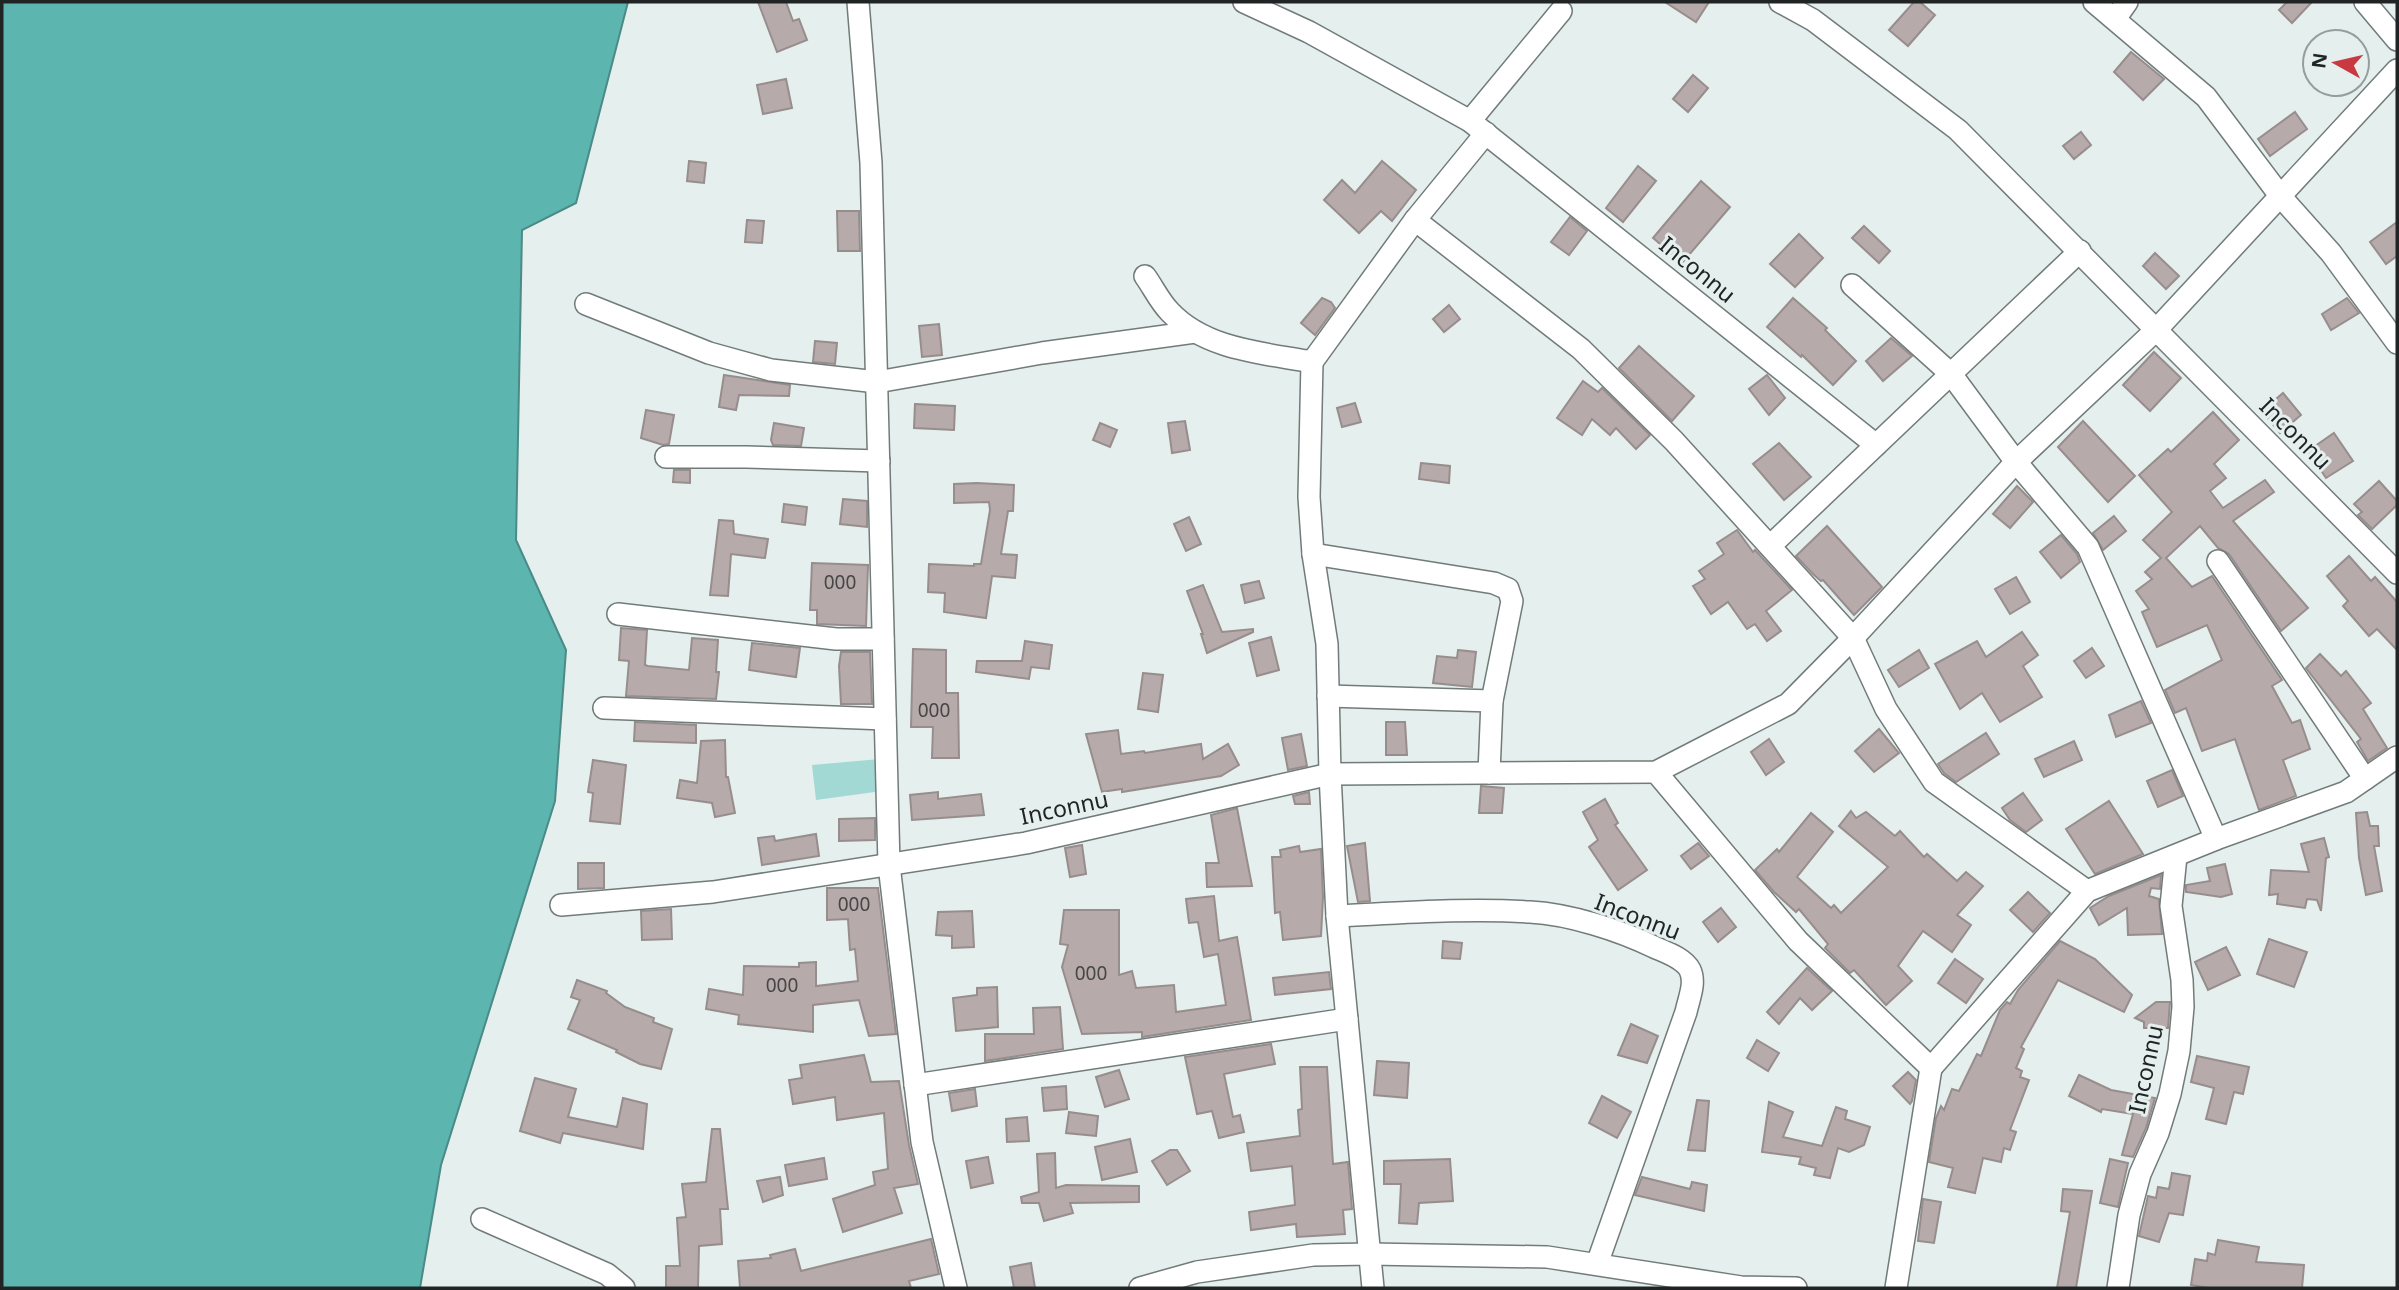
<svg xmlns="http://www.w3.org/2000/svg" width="2399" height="1290" viewBox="0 0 2399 1290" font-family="'Noto Sans',sans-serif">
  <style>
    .green { fill: #a3d9d5 }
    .water { fill: #5db5b0; stroke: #4b8a86; stroke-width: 2 }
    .building { fill: #b6abaa; stroke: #988d8d; stroke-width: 2 }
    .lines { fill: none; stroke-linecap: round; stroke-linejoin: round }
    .minor-casing { stroke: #717b7a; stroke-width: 24 }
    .minor { stroke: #fff; stroke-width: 21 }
    .labels { text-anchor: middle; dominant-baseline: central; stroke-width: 6; stroke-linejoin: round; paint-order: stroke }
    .number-label { font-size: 19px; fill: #464646 }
    .street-label { font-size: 23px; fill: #202424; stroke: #e4efee }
  </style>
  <rect width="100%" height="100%" fill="#e4efee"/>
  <!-- green -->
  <polygon class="green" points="880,759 882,791 816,800 812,765"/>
  <!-- water -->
  <polygon class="water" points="2,2 628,2 576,203 522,230 516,540 566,650 555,801 441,1165 420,1288 2,1288"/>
  <!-- building -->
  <g class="building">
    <polygon points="758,2 786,2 793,21 799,19 807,40 777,52"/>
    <polygon points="1665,2 1709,2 1696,22"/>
    <polygon points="1914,2 1920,2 1935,15 1908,46 1889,30"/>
    <polygon points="2287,2 2312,2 2292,23 2279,10"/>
    <polygon points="2131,52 2164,79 2143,100 2114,72"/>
    <polygon points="1693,75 1708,88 1688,112 1673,99"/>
    <polygon points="786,79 792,108 763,114 757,85"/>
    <polygon points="2295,112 2307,129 2270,156 2258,139"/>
    <polygon points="2081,132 2091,145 2074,159 2063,146"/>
    <polygon points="689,161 706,163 704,183 687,181"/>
    <polygon points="1382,161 1416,190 1392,221 1381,211 1359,233 1324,200 1342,180 1355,193"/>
    <polygon points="1638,166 1656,181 1623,222 1606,208"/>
    <polygon points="1701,181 1730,207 1682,263 1653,238"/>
    <polygon points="837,211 859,211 860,251 838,251"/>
    <polygon points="1570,217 1587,231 1569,255 1551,242"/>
    <polygon points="747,220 764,221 762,243 745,242"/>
    <polygon points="2397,222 2397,256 2386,264 2370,242"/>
    <polygon points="1864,226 1890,251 1879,263 1852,238"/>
    <polygon points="1799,234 1823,258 1795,287 1770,264"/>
    <polygon points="2155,253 2179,276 2166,289 2143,266"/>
    <polygon points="1322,298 1331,302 1335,308 1315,335 1301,323"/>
    <polygon points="1793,298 1827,328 1825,330 1856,361 1833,385 1802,355 1801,357 1767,327"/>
    <polygon points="2347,298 2359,313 2331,330 2322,314"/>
    <polygon points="1449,305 1460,319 1444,332 1433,319"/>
    <polygon points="939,324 942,355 922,357 919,326"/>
    <polygon points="1891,338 1912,356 1883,381 1866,361"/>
    <polygon points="815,341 837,343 835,364 813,362"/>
    <polygon points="1639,346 1694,396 1672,421 1619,368"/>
    <polygon points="2154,352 2181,378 2150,411 2123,385"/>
    <polygon points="724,375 790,385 789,396 739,395 736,410 719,407"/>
    <polygon points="1767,375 1785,398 1769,415 1749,389"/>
    <polygon points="1583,381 1598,392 1602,388 1650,435 1636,449 1616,428 1610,435 1592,419 1582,435 1557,418"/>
    <polygon points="2283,393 2301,415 2280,433 2262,411"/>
    <polygon points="1355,403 1361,422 1342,427 1337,408"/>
    <polygon points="915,404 955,406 954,430 914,428"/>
    <polygon points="646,410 674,415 669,444 663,445 641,438"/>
    <polygon points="2213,412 2239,440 2214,464 2226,478 2210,491 2223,508 2265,480 2274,492 2233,521 2308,608 2281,631 2229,554 2218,548 2200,526 2166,558 2192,587 2212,576 2282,680 2272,686 2292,723 2300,720 2310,749 2283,760 2296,796 2259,810 2235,739 2202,751 2186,708 2175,713 2165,690 2222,660 2207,625 2157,647 2142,612 2149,609 2136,591 2152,579 2145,572 2161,558 2143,540 2172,512 2139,475 2168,449 2171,452"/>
    <polygon points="1185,421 1190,450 1172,453 1168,423"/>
    <polygon points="2083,421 2135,476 2108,502 2058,447"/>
    <polygon points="774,423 804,428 801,446 773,445 771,440"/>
    <polygon points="1100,423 1117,430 1110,447 1093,440"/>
    <polygon points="2334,433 2353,461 2326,478 2308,451"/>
    <polygon points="1779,443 1811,477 1784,500 1753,464"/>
    <polygon points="1421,463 1450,466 1449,483 1419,479"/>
    <polygon points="674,470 690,470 690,483 673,482"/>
    <polygon points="2379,481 2397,501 2397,505 2372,529 2358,515 2362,512 2354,504"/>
    <polygon points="977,483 1014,485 1013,511 1008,511 1001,554 1017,555 1015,578 992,576 986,618 944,612 945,593 928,592 929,564 974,566 974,564 981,564 990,510 989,502 954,503 954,484"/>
    <polygon points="2017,486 2033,502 2010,528 1993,514"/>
    <polygon points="843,499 867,501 867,527 840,524"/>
    <polygon points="784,504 807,507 805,525 782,522"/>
    <polygon points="2114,516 2126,531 2103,550 2093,533"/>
    <polygon points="1189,517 1201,544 1186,551 1174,524"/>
    <polygon points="719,520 733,521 734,534 768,539 765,558 731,554 728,596 710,595"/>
    <polygon points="1827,526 1882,587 1854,615 1823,580 1821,581 1813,574 1796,556"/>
    <polygon points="1737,530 1753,552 1755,550 1792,590 1766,611 1781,631 1767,641 1755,624 1747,629 1728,602 1711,614 1693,586 1705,579 1699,571 1724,554 1717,543"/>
    <polygon points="2061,535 2077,554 2080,562 2061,578 2040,552"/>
    <polygon points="2349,556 2371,581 2375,577 2397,602 2397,650 2377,629 2369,636 2343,606 2348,601 2327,576"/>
    <polygon points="812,563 868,565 866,626 817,624 817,610 810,610"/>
    <polygon points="2016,577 2030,602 2010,614 1995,589"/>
    <polygon points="1259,581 1264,598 1245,603 1241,585"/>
    <polygon points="1203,585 1222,632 1253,629 1253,632 1207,653 1201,634 1203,634 1187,591"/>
    <polygon points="621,628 647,630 645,665 648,666 689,670 692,638 718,640 716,672 719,672 716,699 626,696 629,661 619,660"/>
    <polygon points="2022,632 2038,655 2023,666 2042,697 2000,722 1982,693 1960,709 1935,664 1977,641 1986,657"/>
    <polygon points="1271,637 1279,670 1257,676 1249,643"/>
    <polygon points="1025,641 1052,645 1049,669 1031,667 1029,679 976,672 977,661 1022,661"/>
    <polygon points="752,643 800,648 796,677 749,670"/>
    <polygon points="2092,648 2104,666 2086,678 2074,661"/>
    <polygon points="913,649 946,650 946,693 958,693 959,758 932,758 933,727 911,727"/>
    <polygon points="1458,650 1476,652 1472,687 1433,683 1437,656 1457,658"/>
    <polygon points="1919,650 1929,668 1899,687 1888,670"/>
    <polygon points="841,652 870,652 872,704 841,704 839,666"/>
    <polygon points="2320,654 2341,676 2346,671 2371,703 2363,709 2387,748 2368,761 2357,742 2361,739 2306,668"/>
    <polygon points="1143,673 1163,675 1158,712 1138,709"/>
    <polygon points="2141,701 2151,723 2116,737 2109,715"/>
    <polygon points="635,722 696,725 696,743 634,741"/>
    <polygon points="1386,722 1405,722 1407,755 1386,755"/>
    <polygon points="1879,729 1899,753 1874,772 1855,751"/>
    <polygon points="1118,730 1121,754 1144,751 1145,753 1201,744 1203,759 1228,744 1239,765 1221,776 1122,792 1122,789 1102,792 1086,734"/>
    <polygon points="1986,733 1999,754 1956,782 1944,773 1938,764"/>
    <polygon points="1301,734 1307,766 1288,770 1282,738"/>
    <polygon points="1769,739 1784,762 1766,775 1751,752"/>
    <polygon points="725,740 726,777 728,777 735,813 715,817 712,803 677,798 680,780 697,783 701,741"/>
    <polygon points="2074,741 2082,760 2044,777 2035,759"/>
    <polygon points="593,760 626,765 620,824 590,821 593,793 588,792"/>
    <polygon points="2172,770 2183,796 2158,807 2147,781"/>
    <polygon points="1481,786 1504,788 1502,813 1479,813"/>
    <polygon points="938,792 938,799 981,794 984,815 912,820 910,795"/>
    <polygon points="1309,792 1310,804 1295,804 1293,796"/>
    <polygon points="2023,793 2042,820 2026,832 2010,820 2002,808"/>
    <polygon points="1605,799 1618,823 1615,825 1647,870 1618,890 1589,847 1598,840 1583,812"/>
    <polygon points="2109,801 2143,854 2095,874 2066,829"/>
    <polygon points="1237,808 1252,886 1207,887 1206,863 1219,863 1211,815"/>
    <polygon points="1851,811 1856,818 1866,812 1895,836 1900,831 1924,857 1927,854 1957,881 1966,872 1983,886 1957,915 1971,925 1952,952 1923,931 1898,966 1912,981 1886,1005 1854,970 1850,973 1825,948 1828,944 1799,909 1796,912 1774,892 1755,870 1777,849 1779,852 1811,813 1833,832 1797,877 1831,908 1834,905 1841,913 1888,867 1839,826"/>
    <polygon points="2367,812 2370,826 2378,826 2379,846 2374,846 2382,891 2366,895 2359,858 2356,813"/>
    <polygon points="875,818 875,840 839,841 839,819"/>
    <polygon points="816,834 819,856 762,865 758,838 774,836 775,841"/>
    <polygon points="2324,838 2329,857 2326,858 2321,911 2317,900 2307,899 2305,908 2277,904 2278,894 2269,895 2271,870 2309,872 2301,844"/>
    <polygon points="1365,843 1370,901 1358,902 1347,846"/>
    <polygon points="1698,843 1709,856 1691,869 1681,856"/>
    <polygon points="1082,845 1086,874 1070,877 1065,848"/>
    <polygon points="1299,846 1300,852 1321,849 1323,897 1321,936 1283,940 1280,912 1275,913 1272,857 1281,857 1280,850"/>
    <polygon points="578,863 604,863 604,888 578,889"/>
    <polygon points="2225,864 2232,894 2221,897 2186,892 2186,885 2210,881 2207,868"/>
    <polygon points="2161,875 2160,889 2151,888 2149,896 2159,899 2162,934 2128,935 2127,908 2099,925 2090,908 2109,896"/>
    <polygon points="827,888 878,888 896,1034 869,1036 859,1000 813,1005 813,1032 738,1024 739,1015 706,1009 709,989 743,995 744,966 799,967 799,963 816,962 816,986 858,981 855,949 850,950 848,919 827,920"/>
    <polygon points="2028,892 2050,913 2033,932 2010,910"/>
    <polygon points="1214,896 1219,941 1237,937 1251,1020 1142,1037 1142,1032 1082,1034 1062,967 1068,945 1060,944 1064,910 1119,910 1119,975 1132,971 1136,988 1174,985 1176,1012 1226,1005 1218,954 1204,957 1198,922 1189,923 1186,899"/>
    <polygon points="1721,908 1736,927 1718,942 1703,922"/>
    <polygon points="671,909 672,939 642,940 641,911"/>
    <polygon points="972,911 974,947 952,948 952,936 936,935 938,912"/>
    <polygon points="2269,939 2307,952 2294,987 2257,974"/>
    <polygon points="1443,941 1462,943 1460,959 1442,958"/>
    <polygon points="2060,941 2095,959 2132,995 2124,1012 2058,980 2021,1047 2024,1049 2016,1068 2022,1071 2020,1077 2029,1080 2010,1130 2016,1132 2010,1150 2004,1148 2001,1162 1983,1158 1975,1193 1948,1187 1953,1168 1929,1162 1936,1118 1941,1106 1944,1110 1952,1089 1959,1091 1977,1054 1981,1056 2000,1010 2007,1002 2010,1004 2018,990"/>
    <polygon points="2226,947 2240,975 2208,990 2195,962"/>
    <polygon points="1955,959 1983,979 1966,1003 1938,983"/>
    <polygon points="1807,968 1832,991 1812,1010 1800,998 1779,1024 1767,1012"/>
    <polygon points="1329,972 1331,989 1275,995 1273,978"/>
    <polygon points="577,980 607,991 606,993 625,1007 654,1018 653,1022 672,1029 661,1069 640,1064 616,1052 617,1050 568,1029 580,1000 571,997"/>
    <polygon points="997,987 998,1027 956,1031 953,998 977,995 977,988"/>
    <polygon points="2156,1002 2170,1002 2168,1028 2144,1028 2144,1022 2135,1018"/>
    <polygon points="1060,1007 1063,1049 985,1061 985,1034 1034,1034 1033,1008"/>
    <polygon points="1631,1024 1658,1036 1647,1063 1618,1055"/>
    <polygon points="1757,1040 1779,1053 1768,1071 1747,1058"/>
    <polygon points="1271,1044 1275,1064 1224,1074 1233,1117 1240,1115 1244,1132 1219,1138 1212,1111 1197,1114 1185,1057"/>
    <polygon points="864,1055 871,1082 899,1081 909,1145 918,1184 894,1188 902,1213 843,1232 833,1199 875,1185 873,1172 888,1169 884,1113 837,1120 835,1097 793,1104 789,1080 802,1078 800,1065"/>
    <polygon points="2197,1056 2249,1067 2243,1094 2234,1092 2226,1124 2206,1119 2214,1088 2191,1082"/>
    <polygon points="1377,1061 1409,1063 1407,1098 1374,1095"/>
    <polygon points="1300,1067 1327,1067 1333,1164 1348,1162 1352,1209 1343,1210 1345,1234 1297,1237 1296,1224 1251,1230 1249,1212 1295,1205 1292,1166 1251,1171 1247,1143 1300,1136 1298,1110 1302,1109"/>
    <polygon points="1119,1070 1129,1099 1105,1107 1096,1077"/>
    <polygon points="1908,1072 1916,1080 1912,1101 1910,1104 1893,1086"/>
    <polygon points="2079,1075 2111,1090 2155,1098 2146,1128 2133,1157 2122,1155 2133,1114 2102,1109 2101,1112 2069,1096"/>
    <polygon points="535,1078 576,1089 568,1117 617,1127 623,1098 647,1104 643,1149 563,1133 560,1143 520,1131"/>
    <polygon points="1066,1086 1067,1109 1044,1111 1042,1088"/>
    <polygon points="975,1089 977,1106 952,1111 949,1093"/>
    <polygon points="1602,1096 1631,1112 1617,1138 1589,1123"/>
    <polygon points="1697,1100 1709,1101 1705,1151 1688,1150"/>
    <polygon points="1769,1102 1793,1112 1783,1137 1822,1146 1836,1107 1847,1111 1845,1119 1870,1127 1864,1145 1849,1152 1838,1148 1830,1178 1814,1175 1816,1168 1799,1164 1801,1157 1762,1152"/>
    <polygon points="1069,1112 1098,1116 1096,1136 1066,1133"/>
    <polygon points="1027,1117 1029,1141 1007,1142 1006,1119"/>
    <polygon points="712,1129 720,1129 728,1209 720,1209 722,1244 699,1246 698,1288 666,1288 666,1266 680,1266 677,1218 686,1217 682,1184 706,1182"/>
    <polygon points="1130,1139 1137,1172 1102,1180 1095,1147"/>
    <polygon points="1170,1150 1177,1150 1190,1171 1167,1185 1152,1161"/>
    <polygon points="1055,1153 1056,1188 1066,1185 1139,1186 1139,1202 1070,1203 1073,1213 1044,1221 1039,1203 1022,1203 1021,1197 1039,1192 1037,1154"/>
    <polygon points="988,1157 993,1183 971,1188 966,1161"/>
    <polygon points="824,1158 827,1179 789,1186 785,1165"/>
    <polygon points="1450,1159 1453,1201 1419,1203 1417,1224 1399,1223 1401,1184 1384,1184 1384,1161"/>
    <polygon points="2110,1159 2128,1163 2118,1207 2100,1203"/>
    <polygon points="2172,1173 2190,1176 2183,1215 2169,1213 2159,1242 2139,1236 2148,1196 2156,1198 2158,1187 2169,1189"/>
    <polygon points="780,1177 783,1195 763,1202 757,1181"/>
    <polygon points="1642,1177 1690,1189 1692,1182 1707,1185 1704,1211 1635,1195"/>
    <polygon points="2063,1189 2092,1191 2076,1288 2057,1288 2070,1212 2061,1211"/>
    <polygon points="1923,1199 1941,1202 1934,1243 1918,1241"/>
    <polygon points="931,1239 939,1274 909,1281 911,1288 740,1288 738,1261 771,1258 770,1255 795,1249 801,1271"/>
    <polygon points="2218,1240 2259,1247 2256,1262 2304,1265 2302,1288 2209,1288 2191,1285 2195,1259 2207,1261 2208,1253 2215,1255"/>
    <polygon points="1031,1263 1035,1288 1014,1288 1010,1267"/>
  </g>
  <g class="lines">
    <defs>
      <g id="minor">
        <polyline points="858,2 871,163 889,865 922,1142 956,1288"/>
        <polyline points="1244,2 1309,32 1470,121 1876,445"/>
        <polyline points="1780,2 1813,20 1958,130 2397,573"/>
        <polyline points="2094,2 2206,97 2281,197 2331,253 2397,343"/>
        <polyline points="2365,2 2397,40"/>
        <polyline points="2115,19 2127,2"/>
        <polyline points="1470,121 1561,11"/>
        <polyline points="1415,220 1581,349 1674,441 1853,638 1886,709 1934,782 2087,891"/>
        <path d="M1145,276C1153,287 1160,302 1170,312C1206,350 1264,353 1312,362L1309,497L1313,554L1327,644L1330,774L1337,916L1373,1288"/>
        <polyline points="1852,285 1951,374 2016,462 2088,547 2216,839"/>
        <polyline points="586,304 709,353 771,370 877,382 1042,353 1195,332"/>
        <polyline points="1312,362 1415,220 1486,133"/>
        <polyline points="666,457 746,457 879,461"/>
        <polyline points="1770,546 2080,251"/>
        <polyline points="1313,554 1494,583 1508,589 1512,601 1492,701"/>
        <polyline points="2218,561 2365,779"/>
        <polyline points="618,614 836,639 883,639"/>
        <polyline points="1328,696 1492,701 1489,773"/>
        <polyline points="604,708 885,719"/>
        <polyline points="1656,772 1798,941 1931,1068 2087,891 2216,839 2346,792 2397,757"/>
        <polyline points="561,905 713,892 1026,843 1330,774 1656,772 1788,704 1853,638 2016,462 2157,329 2397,70"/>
        <path d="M1337,916C1401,913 1466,908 1530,912C1569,914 1619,930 1654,947C1665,952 1684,958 1690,970C1696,983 1689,998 1686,1012L1597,1264"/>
        <polyline points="915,1085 1347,1019"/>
        <polyline points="482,1219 607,1274 624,1288"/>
        <polyline points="1140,1288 1197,1272 1313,1255 1370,1254 1547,1257 1741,1287 1796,1288"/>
        <polyline points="1896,1288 1931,1068"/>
        <polyline points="2118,1288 2129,1215 2140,1174 2158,1133 2170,1094 2179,1051 2183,1007 2182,980 2171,906 2176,856"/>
      </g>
    </defs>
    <!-- minor casing -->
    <use href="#minor" class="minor-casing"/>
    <!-- minor -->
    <use href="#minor" class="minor"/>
  </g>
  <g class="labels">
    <!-- number labels -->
    <g class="number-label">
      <text x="840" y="582">000</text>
      <text x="934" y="710">000</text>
      <text x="854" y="904">000</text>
      <text x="1091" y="973">000</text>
      <text x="782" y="985">000</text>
    </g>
    <!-- street labels -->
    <g class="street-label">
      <text transform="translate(1698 269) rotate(39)">Inconnu</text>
      <text transform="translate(2296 433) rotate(45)">Inconnu</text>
      <text transform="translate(1064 807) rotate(-12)">Inconnu</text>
      <text transform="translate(1638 916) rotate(21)">Inconnu</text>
      <text transform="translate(2145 1069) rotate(-78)">Inconnu</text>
    </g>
  </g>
  <!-- border -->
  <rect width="2399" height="1290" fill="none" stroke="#202424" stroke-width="7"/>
  <!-- north arrow -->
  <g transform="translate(2336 63) rotate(278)"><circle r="33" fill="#e4efee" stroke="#969e9d" stroke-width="2"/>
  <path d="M0-5L12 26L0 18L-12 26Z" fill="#c93941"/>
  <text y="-10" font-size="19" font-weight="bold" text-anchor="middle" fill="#202424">N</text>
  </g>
</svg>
